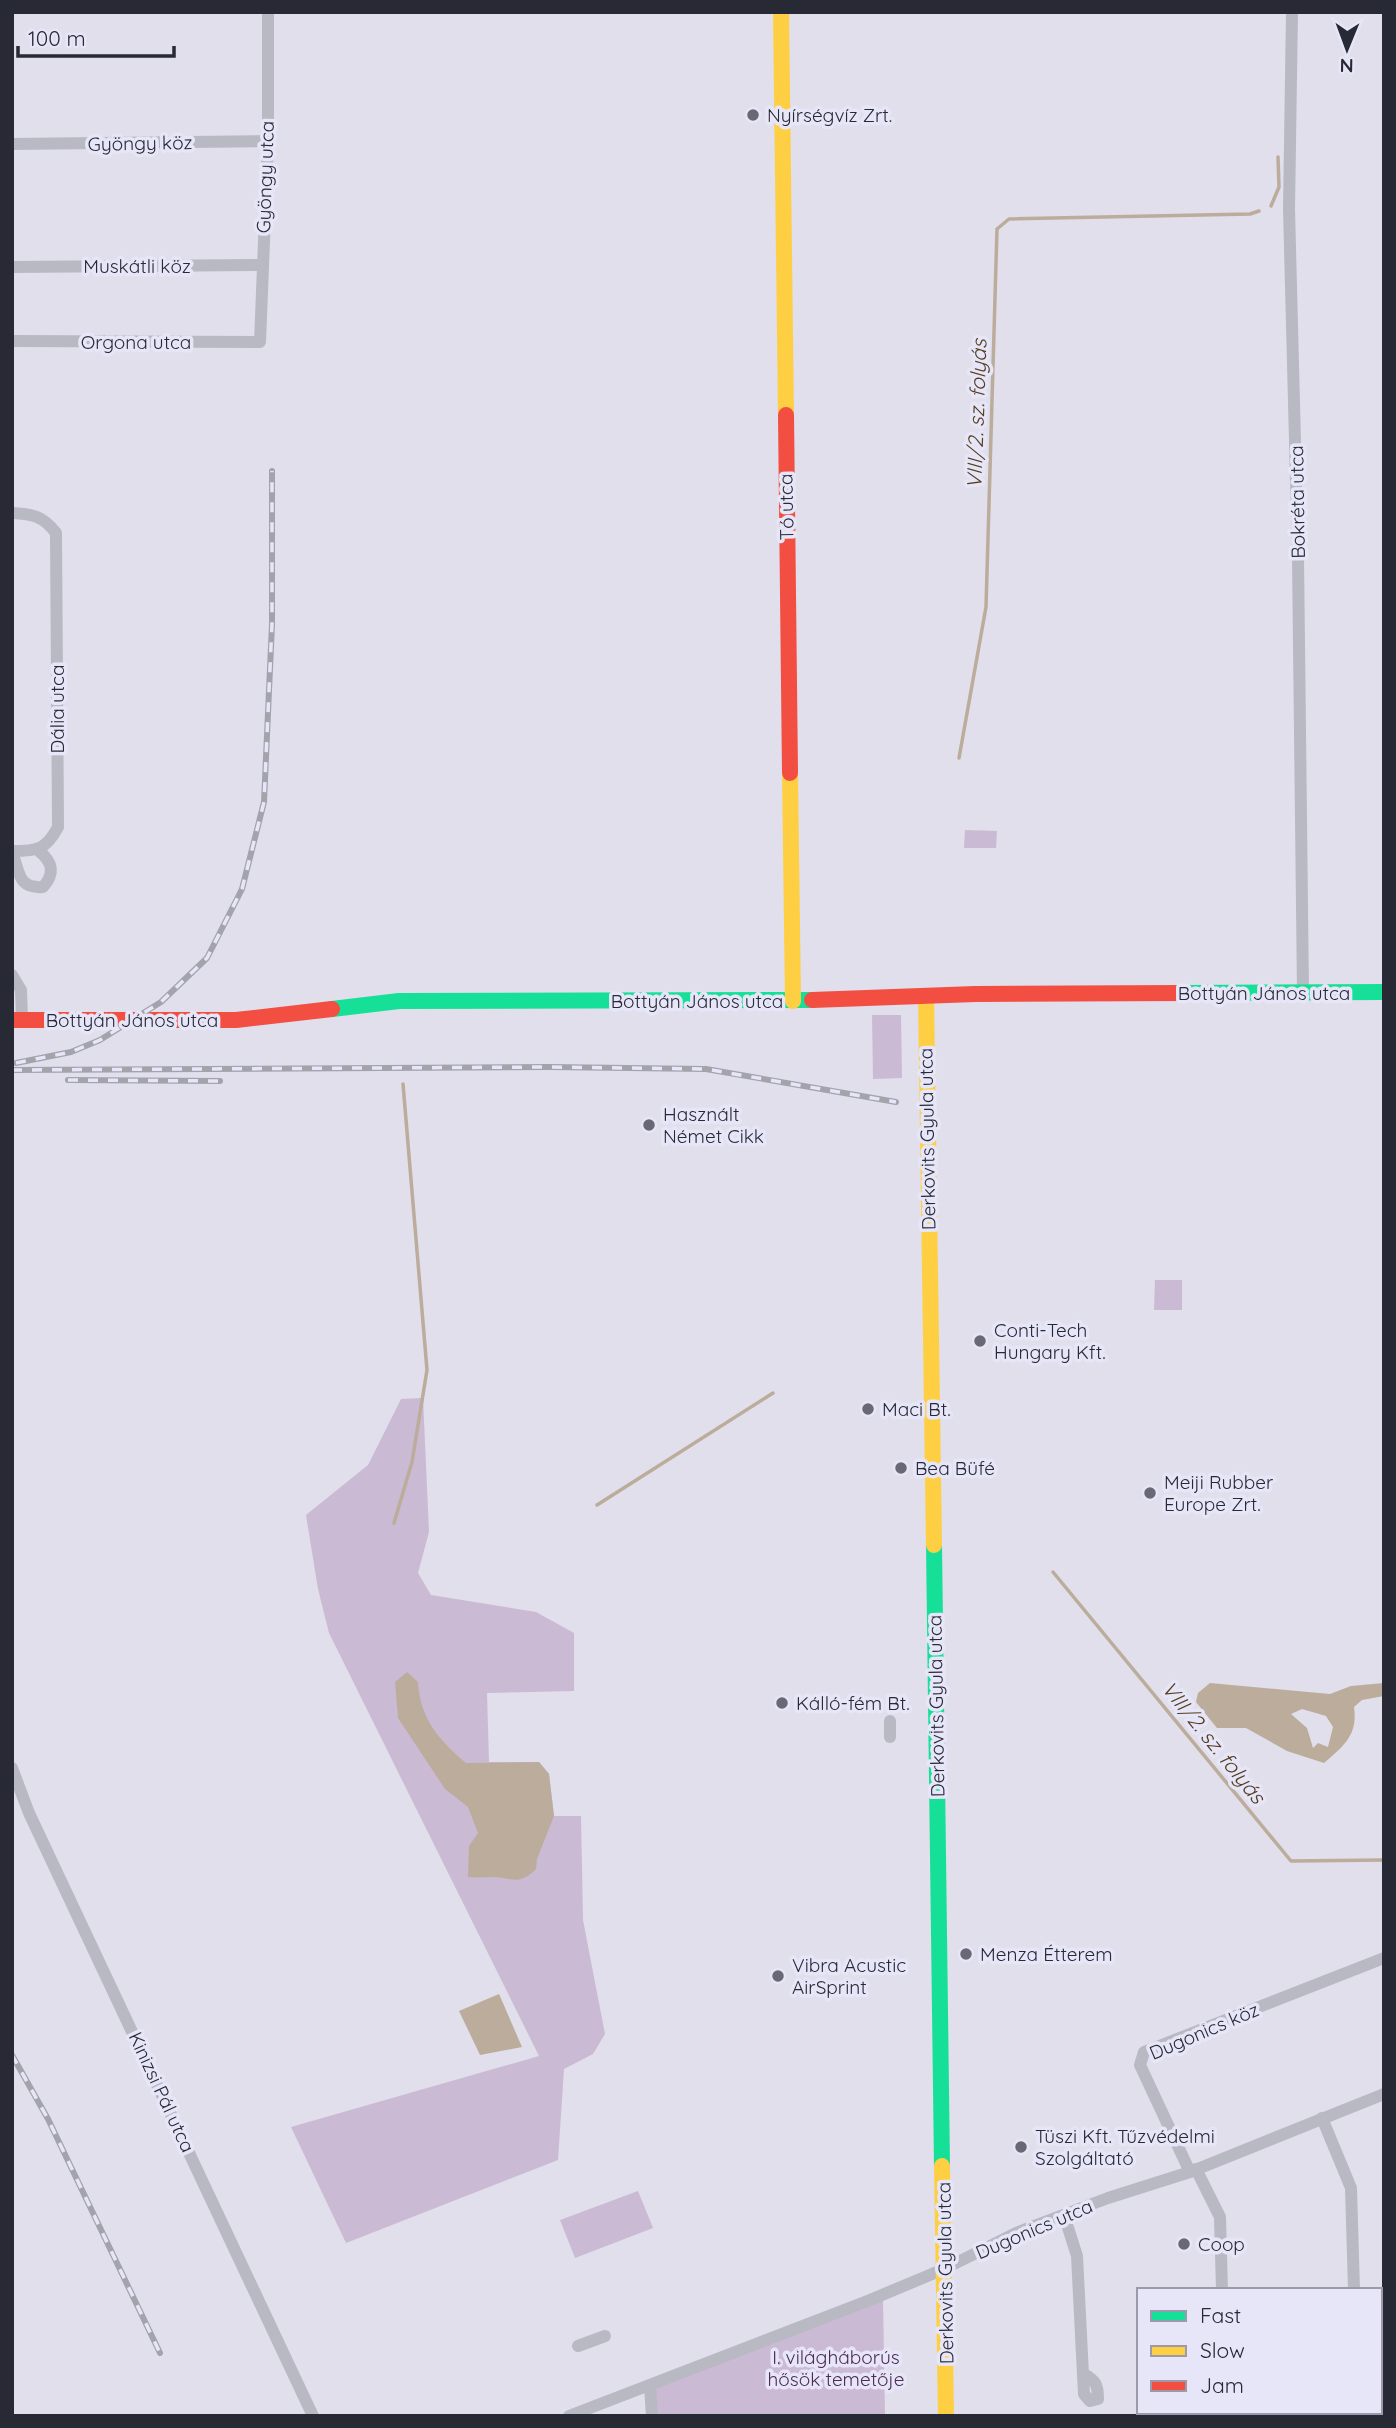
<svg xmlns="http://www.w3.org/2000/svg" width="1396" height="2428" viewBox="0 0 1396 2428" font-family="Quicksand,sans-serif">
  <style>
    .green { fill: #cbbad3 }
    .water { fill: #bcac9c; fill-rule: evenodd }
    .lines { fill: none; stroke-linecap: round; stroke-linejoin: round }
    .stream { stroke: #bcac9c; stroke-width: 3.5 }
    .street { stroke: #b9b9c4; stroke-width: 12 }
    .fast { stroke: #16e098; stroke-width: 16 }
    .slow { stroke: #ffcf43; stroke-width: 16 }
    .jam { stroke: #f24e42; stroke-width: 16 }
    .rail-casing { stroke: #a3a3ac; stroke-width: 6 }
    .rail { stroke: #e7e6f8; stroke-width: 3.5; stroke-dasharray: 10; stroke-linecap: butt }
    .poi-dot { fill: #686975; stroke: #e7e6f8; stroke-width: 2.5 }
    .labels { text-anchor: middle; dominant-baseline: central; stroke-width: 7; stroke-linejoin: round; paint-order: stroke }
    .poi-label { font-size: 19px; fill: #272935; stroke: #e7e6f8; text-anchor: start }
    .street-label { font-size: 19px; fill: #272935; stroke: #e7e6f8 }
    .park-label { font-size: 19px; fill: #4d2c52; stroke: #e7e6f8 }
    .water-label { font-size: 21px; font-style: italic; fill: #543e1e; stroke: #e7e6f8 }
  </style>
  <rect width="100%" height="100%" fill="#e0dfeb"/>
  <!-- green -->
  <g class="green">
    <polygon points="965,830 997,831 996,848 964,848"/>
    <polygon points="872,1015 901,1015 902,1078 873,1079"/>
    <polygon points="1155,1280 1182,1280 1182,1310 1154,1310"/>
    <polygon points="423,1398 429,1532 418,1573 431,1595 536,1612 574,1633 574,1691 487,1693 489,1762 539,1762 549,1774 554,1816 581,1816 583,1920 605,2034 593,2054 564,2069 558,2160 346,2243 291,2127 539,2056 329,1633 318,1589 306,1515 368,1465 401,1399"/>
    <polygon points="638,2191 653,2228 575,2258 560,2220"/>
    <polygon points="883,2299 885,2416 652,2416 650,2386"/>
  </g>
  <!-- water -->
  <g class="water">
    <path d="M407,1672L418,1682C420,1719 439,1740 466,1763L539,1762L549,1774L554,1816L537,1859L536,1869C518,1887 512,1877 492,1877C484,1877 476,1878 468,1877L469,1846L478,1833L468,1807L445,1789L398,1718L395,1682Z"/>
    <path d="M1210,1683L1330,1694L1351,1686L1384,1683V1696L1362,1700L1354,1707C1358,1735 1344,1746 1324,1763L1287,1751L1246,1728H1217L1196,1702L1198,1693ZM1302,1709L1326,1716L1333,1727L1328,1747L1318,1743L1313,1748L1307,1728L1291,1714Z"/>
    <polygon points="499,1994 522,2047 480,2055 459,2011"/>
  </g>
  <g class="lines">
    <!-- stream -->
    <g class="stream">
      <polyline points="1271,206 1279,187 1278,157"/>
      <polyline points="959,758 986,607 997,229 1009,219 1250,214 1259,211"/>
      <polyline points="597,1505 773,1393"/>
      <polyline points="394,1523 412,1462 427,1370 403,1084"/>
      <polyline points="1053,1572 1291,1861 1384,1860"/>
    </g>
    <!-- street -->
    <g class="street">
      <polyline points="1292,12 1289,209 1298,557 1303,993"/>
      <polyline points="12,144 268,141"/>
      <polyline points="12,267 261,265"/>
      <polyline points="12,341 260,342 268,141 268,12"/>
      <path d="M12,513C33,514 43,516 56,533L58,827C46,850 37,851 12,851"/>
      <path d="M12,853C20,871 17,889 43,887C55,874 53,862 39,851"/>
      <polyline points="12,975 21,990 22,1020"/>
      <polyline points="890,1737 890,1721"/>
      <polyline points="12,1768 29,1813 313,2416"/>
      <polyline points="1322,2118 1351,2188 1354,2290"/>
      <polyline points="1196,2169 1220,2217 1222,2290"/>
      <polyline points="1190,2172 1140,2065 1144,2052 1384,1958"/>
      <path d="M1064,2215L1077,2256L1084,2394L1090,2401L1098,2399C1098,2386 1096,2380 1084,2374"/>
      <polyline points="578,2346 605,2336"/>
      <polyline points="650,2386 652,2416"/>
      <polyline points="569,2416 870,2300 944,2269 1016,2233 1108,2198 1190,2172 1384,2094"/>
      <polyline points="1221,2416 1221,2412"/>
    </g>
    <!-- fast -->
    <g class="fast">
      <polyline points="1184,993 1384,992"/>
      <polyline points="332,1009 399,1001 812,1000"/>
      <polyline points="934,1545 942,2166"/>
    </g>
    <!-- slow -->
    <g class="slow">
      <polyline points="781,12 786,415"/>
      <polyline points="790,773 793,1001"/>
      <polyline points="926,996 934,1545"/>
      <polyline points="942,2166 946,2416"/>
    </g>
    <!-- jam -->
    <g class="jam">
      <polyline points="786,415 790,773"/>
      <polyline points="812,1000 975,994 1184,993"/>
      <polyline points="12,1020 236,1020 332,1009"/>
    </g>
    <defs>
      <g id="rail">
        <polyline points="16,1063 71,1052 100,1040 161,1002 207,958 242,889 264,802 272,624 272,471"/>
        <polyline points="12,1070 549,1067 706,1069 896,1102"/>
        <polyline points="68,1080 220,1081"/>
        <polyline points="12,2055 48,2119 160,2353"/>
      </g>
    </defs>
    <!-- rail casing -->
    <use href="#rail" class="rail-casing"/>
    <!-- rail -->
    <use href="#rail" class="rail"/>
  </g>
  <!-- markers -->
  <g class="poi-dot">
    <circle cx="753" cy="115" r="7"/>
    <circle cx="649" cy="1125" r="7"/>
    <circle cx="980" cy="1341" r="7"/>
    <circle cx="868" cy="1409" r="7"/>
    <circle cx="901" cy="1468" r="7"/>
    <circle cx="1150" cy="1493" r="7"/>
    <circle cx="782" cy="1703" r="7"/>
    <circle cx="966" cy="1954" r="7"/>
    <circle cx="778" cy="1976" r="7"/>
    <circle cx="1021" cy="2147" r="7"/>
    <circle cx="1184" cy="2244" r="7"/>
  </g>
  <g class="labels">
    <!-- poi labels -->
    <g class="poi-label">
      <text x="767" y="115">Nyírségvíz Zrt.</text>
      <text x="663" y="1114">Használt<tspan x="663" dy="22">Német Cikk</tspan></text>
      <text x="994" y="1330">Conti-Tech<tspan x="994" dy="22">Hungary Kft.</tspan></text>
      <text x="882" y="1409">Maci Bt.</text>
      <text x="915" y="1468">Bea Büfé</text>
      <text x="1164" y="1482">Meiji Rubber<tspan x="1164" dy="22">Europe Zrt.</tspan></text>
      <text x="796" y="1703">Kálló-fém Bt.</text>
      <text x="980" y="1954">Menza Étterem</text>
      <text x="792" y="1965">Vibra Acustic<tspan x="792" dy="22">AirSprint</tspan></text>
      <text x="1035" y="2136">Tüszi Kft. Tűzvédelmi<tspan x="1035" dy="22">Szolgáltató</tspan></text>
      <text x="1198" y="2244">Coop</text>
    </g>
    <!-- street labels -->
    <g class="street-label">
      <text transform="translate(140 143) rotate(-1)">Gyöngy köz</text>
      <text transform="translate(265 177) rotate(-88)">Gyöngy utca</text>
      <text x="137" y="266">Muskátli köz</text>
      <text x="136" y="342">Orgona utca</text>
      <text transform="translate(1297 502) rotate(-91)">Bokréta utca</text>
      <text transform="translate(786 507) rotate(-91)">Tó utca</text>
      <text transform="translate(57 709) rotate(-90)">Dália utca</text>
      <text x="1264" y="993">Bottyán János utca</text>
      <text x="697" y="1001">Bottyán János utca</text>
      <text x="132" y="1020">Bottyán János utca</text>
      <text transform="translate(927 1139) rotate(-91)">Derkovits Gyula utca</text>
      <text transform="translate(936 1706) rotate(-91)">Derkovits Gyula utca</text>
      <text transform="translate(1204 2031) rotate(-23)">Dugonics köz</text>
      <text transform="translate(162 2092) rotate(65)">Kinizsi Pál utca</text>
      <text transform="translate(1034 2229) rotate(-23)">Dugonics utca</text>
      <text transform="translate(945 2273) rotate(-91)">Derkovits Gyula utca</text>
    </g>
    <!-- park labels -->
    <g class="park-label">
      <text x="836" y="2357">I. világháborús<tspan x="836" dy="22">hősök temetője</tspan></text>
    </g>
    <!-- water labels -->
    <g class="water-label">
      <text transform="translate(976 414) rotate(-88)">VIII/2. sz. folyás</text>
      <text transform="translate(1214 1742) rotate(51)">VIII/2. sz. folyás</text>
    </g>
  </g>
  <!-- border -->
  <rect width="1396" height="2428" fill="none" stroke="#272935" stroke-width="28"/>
  <!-- legend -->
  <rect x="1137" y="2288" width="245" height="126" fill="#e7e6f8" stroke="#9a9aaa" stroke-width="2"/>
  <rect x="1151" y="2311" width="35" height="10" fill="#16e098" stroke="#9a9aaa" stroke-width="2"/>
  <text x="1200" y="2323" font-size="21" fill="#272935">Fast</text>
  <rect x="1151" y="2346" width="35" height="10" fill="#ffcf43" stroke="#9a9aaa" stroke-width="2"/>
  <text x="1200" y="2358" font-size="21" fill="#272935">Slow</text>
  <rect x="1151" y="2381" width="35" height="10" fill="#f24e42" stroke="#9a9aaa" stroke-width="2"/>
  <text x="1200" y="2393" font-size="21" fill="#272935">Jam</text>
  <!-- north arrow -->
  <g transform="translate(1347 49) rotate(181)" stroke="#e7e6f8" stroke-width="5" paint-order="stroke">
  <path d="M0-5L12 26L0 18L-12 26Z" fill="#272935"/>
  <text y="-10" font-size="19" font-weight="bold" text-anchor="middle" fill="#272935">N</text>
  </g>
  <!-- scale -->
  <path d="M18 46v10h156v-10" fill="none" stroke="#272935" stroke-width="3.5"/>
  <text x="28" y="46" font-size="21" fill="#272935" stroke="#e7e6f8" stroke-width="5" paint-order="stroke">100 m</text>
</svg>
